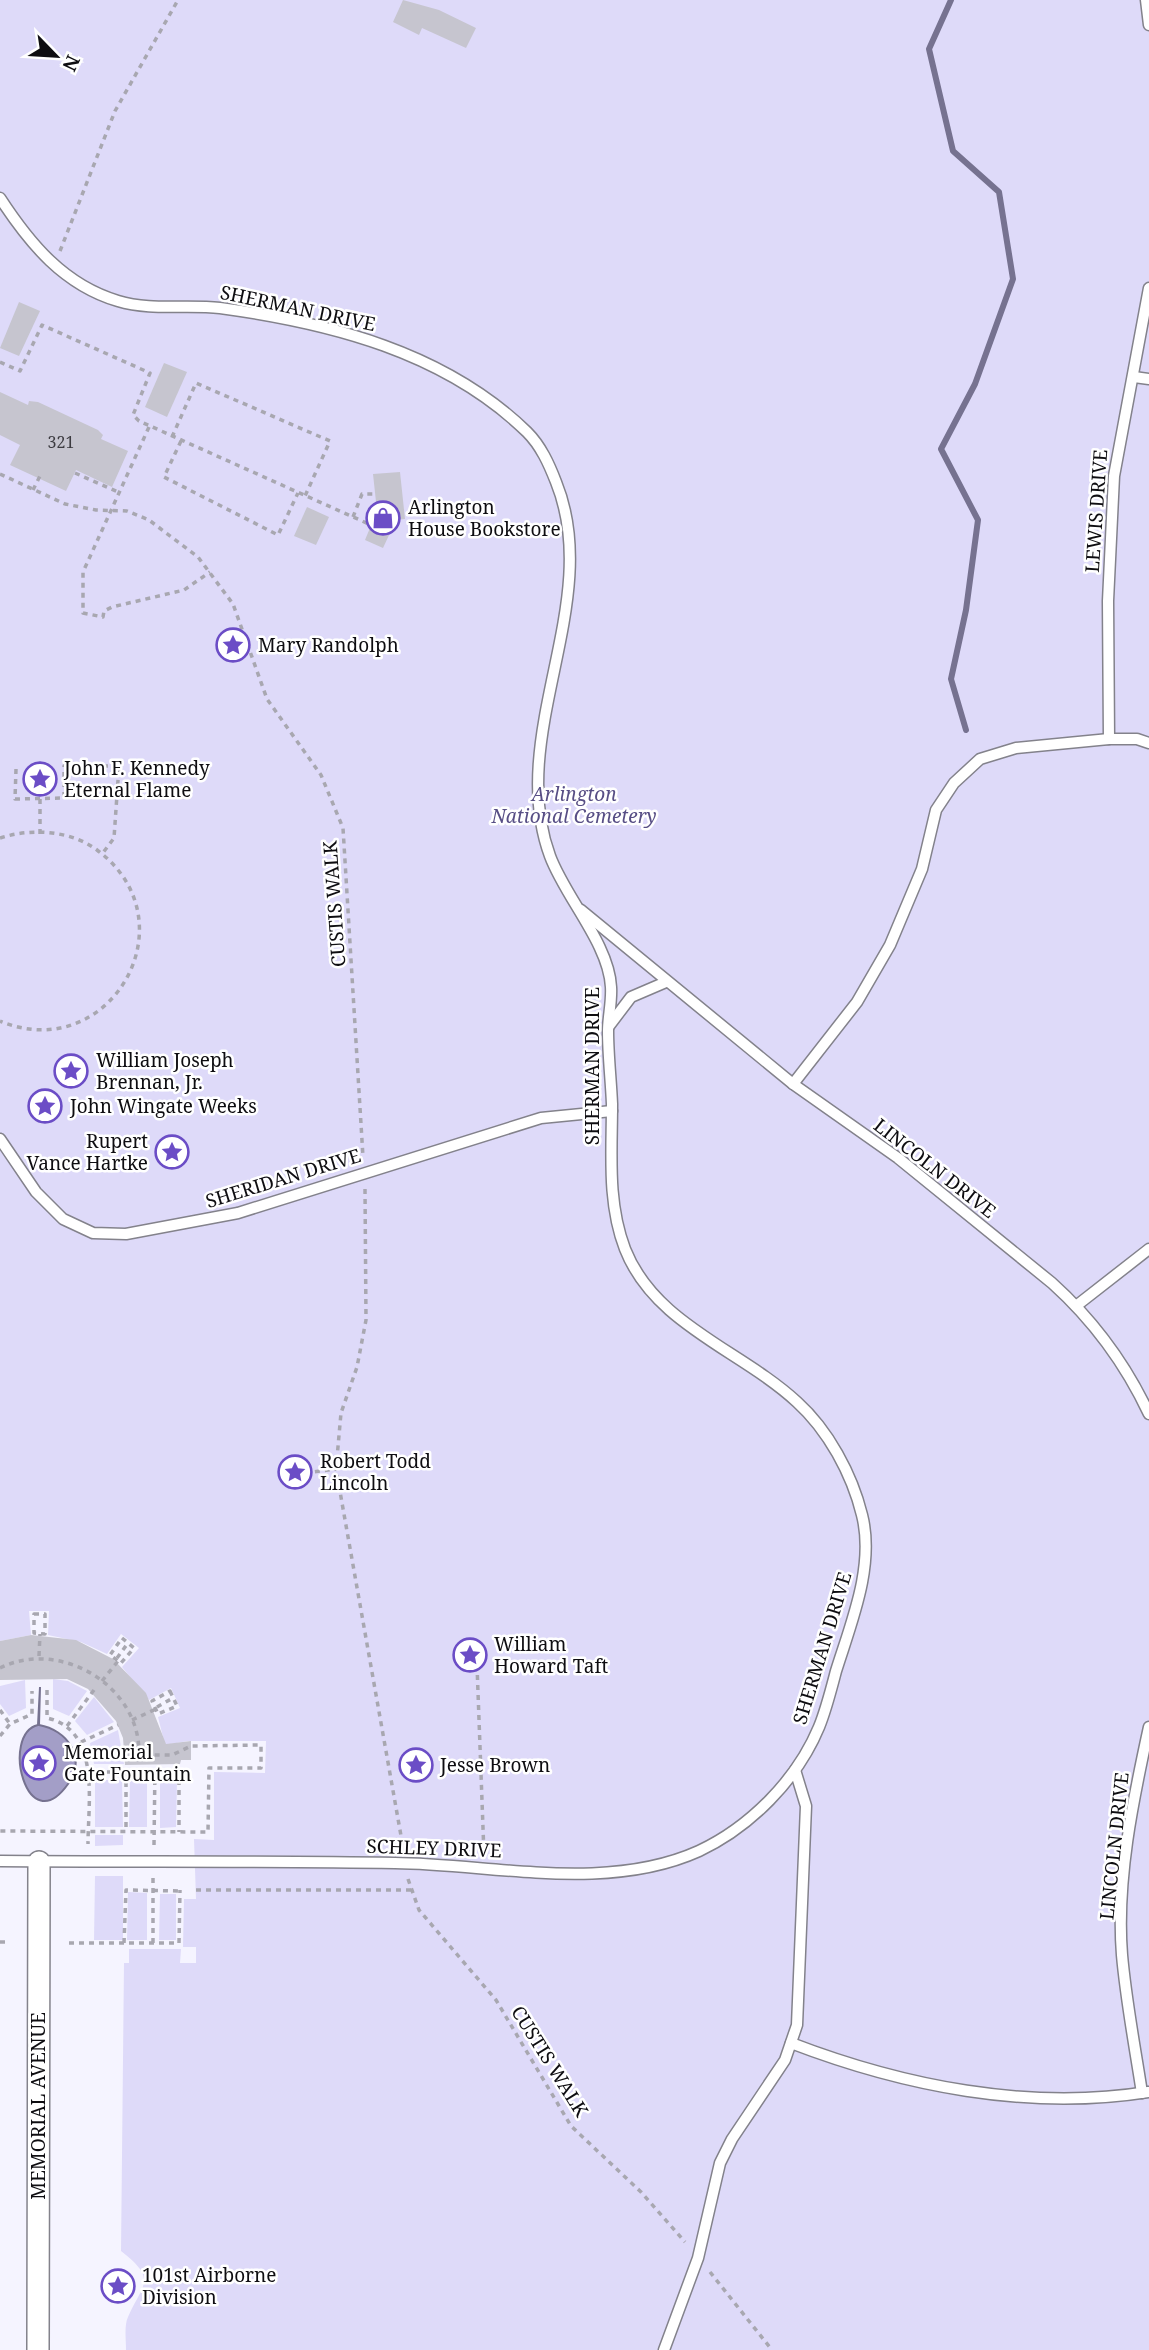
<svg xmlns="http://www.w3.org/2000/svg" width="1149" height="2350" viewBox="0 0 1149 2350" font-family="'Noto Serif',serif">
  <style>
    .green { fill: #dedaf9 }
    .water { fill: #a39ec7; stroke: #767290; stroke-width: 2 }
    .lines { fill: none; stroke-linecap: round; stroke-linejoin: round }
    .stream { stroke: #767290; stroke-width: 6 }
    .building { fill: #c6c5cf }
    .service-casing { stroke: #83828b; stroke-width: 13 }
    .minor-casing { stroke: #83828b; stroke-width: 24 }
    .path { stroke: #a8a7b0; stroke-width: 3.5; stroke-dasharray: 5 5; stroke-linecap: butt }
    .service { stroke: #fff; stroke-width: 10 }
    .minor { stroke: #fff; stroke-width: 21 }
    .labels { text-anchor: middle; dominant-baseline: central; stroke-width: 5; stroke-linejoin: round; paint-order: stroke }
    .number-label { font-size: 16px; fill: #3c3b40 }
    .street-label { font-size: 19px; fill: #0e0d11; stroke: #fff }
    .poi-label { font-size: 19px; fill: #0e0d11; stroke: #fff; text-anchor: start }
    .park-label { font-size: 19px; font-style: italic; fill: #574e85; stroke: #fff }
  </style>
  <rect width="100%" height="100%" fill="#f5f4ff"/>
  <!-- green -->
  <g class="green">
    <path d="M0,0H1149V2350H126C126,2340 124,2325 128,2317C143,2283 158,2280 121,2251L124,1963H129V1949H181L180,1963H196V1947H183L184,1899H196L194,1839L214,1840V1772L265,1773L266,1741H188L165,1745L158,1717L180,1708L171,1688L149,1700L122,1667L139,1648L121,1634L107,1654L81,1642L48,1635L49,1611H29L31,1635L0,1641Z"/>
    <polygon points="53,1679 68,1681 87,1691 69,1716 53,1709"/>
    <polygon points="25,1680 26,1708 9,1716 0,1704 0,1686"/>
    <polygon points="94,1697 114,1722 87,1735 75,1721"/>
    <polygon points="118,1730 124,1764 94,1764 90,1743"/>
    <polygon points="95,1780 122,1780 123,1827 95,1827"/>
    <polygon points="147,1780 147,1827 129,1827 130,1781"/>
    <polygon points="160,1780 177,1780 176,1827 160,1828"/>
    <polygon points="95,1835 123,1835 123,1845 95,1846"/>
    <polygon points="95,1876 123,1876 123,1940 94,1940"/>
    <polygon points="128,1892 147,1893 147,1940 127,1940"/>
    <polygon points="160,1894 176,1894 176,1940 159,1940"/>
  </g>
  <!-- water -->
  <path class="water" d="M40,1687L39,1725C67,1730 87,1757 68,1784C27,1842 0,1734 38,1725Z"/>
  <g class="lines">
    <!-- stream -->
    <polyline class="stream" points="951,0 929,49 953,151 999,192 1013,279 975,384 941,449 978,520 966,610 951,679 966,730"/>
  </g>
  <!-- building -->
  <g class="building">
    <polygon points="403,0 439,10 476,28 466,48 422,28 419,35 393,22"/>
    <polygon points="19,302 40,311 19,356 0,348"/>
    <polygon points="164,363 187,372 167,417 145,407"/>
    <polygon points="0,392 28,405 29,401 38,402 98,430 103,435 101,439 128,451 112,487 76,470 66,491 10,465 20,445 0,435"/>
    <polygon points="400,472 405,519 396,520 383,548 365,540 377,511 373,474"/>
    <polygon points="307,507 329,517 316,545 294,536"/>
    <polygon points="31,1635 76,1640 113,1659 146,1693 166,1744 191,1741 191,1760 181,1760 180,1764 125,1765 123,1738 116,1721 88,1689 67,1679 0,1680 0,1641"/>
  </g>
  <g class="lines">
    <defs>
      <g id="service">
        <polyline points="1146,0 1149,25"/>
        <path d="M0,198C30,244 64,285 118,301C151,311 187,304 220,308C330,323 445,352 527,432C541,446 549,464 556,482C605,603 505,734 550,856C565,897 609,944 611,987C612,1002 608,1017 608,1031C608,1055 611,1080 612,1104C612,1153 607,1202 625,1249C655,1325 741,1350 797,1402C828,1430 852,1474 862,1515C875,1566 851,1623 836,1671C831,1690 826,1710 819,1727C797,1780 750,1827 699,1851C606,1893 493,1864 395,1863C263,1861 132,1862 0,1861"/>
        <polyline points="1134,377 1149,379"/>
        <polyline points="1109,739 1108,601 1114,476 1149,288"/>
        <path d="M581,910L793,1084L898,1158L1052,1283C1092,1319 1126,1365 1149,1414"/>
        <polyline points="609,1026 631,997 666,982"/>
        <polyline points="793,1084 857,1002 890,945 922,869 936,810 954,783 980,759 1016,748 1109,739 1137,739 1149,743"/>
        <polyline points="0,1139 36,1192 63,1219 93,1233 126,1234 238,1213 541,1118 612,1111"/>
        <polyline points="1076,1306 1149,1249"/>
        <path d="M791,2043C903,2086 1028,2111 1148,2092"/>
        <path d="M1142,2093C1135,2047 1126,2001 1122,1955C1116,1881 1133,1800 1149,1727"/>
        <polyline points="664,2350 698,2258 720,2163 732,2139 785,2060 797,2025 806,1806 795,1770"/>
      </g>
      <polyline id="minor" points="38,2350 39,1862"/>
    </defs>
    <!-- service casing -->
    <use href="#service" class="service-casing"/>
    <!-- minor casing -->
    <use href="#minor" class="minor-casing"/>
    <!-- path -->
    <g class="path">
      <polyline points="60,251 115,111 178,0"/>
      <polyline points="0,362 20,371 42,325 150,373 133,415 139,421 371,525"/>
      <polyline points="149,427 83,572 83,613 103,617 104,611 112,607 184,590 210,572"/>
      <polyline points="172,437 196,383 330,441 305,496"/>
      <polyline points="181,441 164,477 278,535 298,493"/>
      <polyline points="75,473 118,492"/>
      <polyline points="0,474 65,504 96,510 127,511 149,520 198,557 233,604 267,699 321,775 343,828 363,1157"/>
      <polyline points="33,490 41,474"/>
      <polyline points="353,517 362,494 375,494"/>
      <polyline points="16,769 15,799 64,798 64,766 119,766 114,838 102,854"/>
      <polyline points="40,799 40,834"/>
      <path d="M0,838C31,828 70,830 97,850C194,922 109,1067 0,1021"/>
      <polyline points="365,1189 366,1320 357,1367 341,1413 336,1469 403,1847"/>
      <polyline points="305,1473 336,1469"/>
      <polygon points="34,1614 45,1614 45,1634 34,1633"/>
      <polygon points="122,1638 134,1648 121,1663 110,1655"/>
      <polyline points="39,1656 40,1634"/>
      <polyline points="117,1658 128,1643"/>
      <polyline points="477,1665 484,1855"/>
      <path d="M0,1668C60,1638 141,1686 139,1755H172L191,1746L261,1745V1768H209L208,1832L0,1831"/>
      <polyline points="102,1681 118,1661"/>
      <path d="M47,1690V1718C101,1730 88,1802 88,1844"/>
      <polygon points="170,1691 177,1706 158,1714 152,1701"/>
      <polyline points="157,1707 173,1698"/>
      <polyline points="0,1710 10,1724"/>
      <polyline points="132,1720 156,1709"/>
      <polyline points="67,1726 94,1690"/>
      <polyline points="0,1736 10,1724 32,1714 32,1691"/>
      <polyline points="81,1742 118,1725"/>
      <polyline points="87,1772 179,1772 179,1832"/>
      <polyline points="126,1772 126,1831"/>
      <polyline points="154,1845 155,1765"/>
      <polyline points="408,1879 419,1910 496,2000 571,2126 641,2192 685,2242"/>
      <polyline points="196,1890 411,1890"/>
      <polyline points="0,1942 8,1942"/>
      <polyline points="69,1943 179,1943 180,1890"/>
      <polyline points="124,1943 126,1890 182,1891"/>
      <polyline points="153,1943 153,1878"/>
      <polyline points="710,2272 772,2350"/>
    </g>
    <!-- service -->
    <use href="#service" class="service"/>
    <!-- minor -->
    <use href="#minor" class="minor"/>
  </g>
  <!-- icons -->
  <defs>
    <symbol id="shop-ring" viewBox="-11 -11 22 22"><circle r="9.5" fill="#fff" stroke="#6b4dc6" stroke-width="1.5"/><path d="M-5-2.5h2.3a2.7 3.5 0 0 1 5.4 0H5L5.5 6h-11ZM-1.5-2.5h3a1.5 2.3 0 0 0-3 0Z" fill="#6b4dc6"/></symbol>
    <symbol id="sight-ring" viewBox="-11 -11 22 22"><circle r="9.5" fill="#fff" stroke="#6b4dc6" stroke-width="1.5"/><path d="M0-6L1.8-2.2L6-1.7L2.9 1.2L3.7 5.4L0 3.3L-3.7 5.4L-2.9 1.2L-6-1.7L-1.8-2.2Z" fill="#6b4dc6"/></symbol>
  </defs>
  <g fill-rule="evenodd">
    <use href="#shop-ring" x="364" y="499" width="38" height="38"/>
    <use href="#sight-ring" x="214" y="626" width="38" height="38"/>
    <use href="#sight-ring" x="21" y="760" width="38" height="38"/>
    <use href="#sight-ring" x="52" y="1052" width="38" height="38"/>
    <use href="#sight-ring" x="26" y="1087" width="38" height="38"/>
    <use href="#sight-ring" x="153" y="1133" width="38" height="38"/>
    <use href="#sight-ring" x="276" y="1453" width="38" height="38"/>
    <use href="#sight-ring" x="451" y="1636" width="38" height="38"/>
    <use href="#sight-ring" x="20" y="1744" width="38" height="38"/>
    <use href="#sight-ring" x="397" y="1746" width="38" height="38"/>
    <use href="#sight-ring" x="99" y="2267" width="38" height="38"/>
  </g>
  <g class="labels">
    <!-- number labels -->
    <g class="number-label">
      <text x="61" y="442">321</text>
    </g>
    <!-- street labels -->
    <g class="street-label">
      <text transform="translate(298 308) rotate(12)">SHERMAN DRIVE</text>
      <text transform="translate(1096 511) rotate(-86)">LEWIS DRIVE</text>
      <text transform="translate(334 904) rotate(-94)">CUSTIS WALK</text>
      <text transform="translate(592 1066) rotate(-90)">SHERMAN DRIVE</text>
      <text transform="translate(935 1168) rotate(38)">LINCOLN DRIVE</text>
      <text transform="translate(283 1178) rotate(-17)">SHERIDAN DRIVE</text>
      <text transform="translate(822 1648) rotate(-73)">SHERMAN DRIVE</text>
      <text transform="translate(1114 1846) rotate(-84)">LINCOLN DRIVE</text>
      <text transform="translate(434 1848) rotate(2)">SCHLEY DRIVE</text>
      <text transform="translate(550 2061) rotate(58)">CUSTIS WALK</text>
      <text transform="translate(38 2106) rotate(-90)">MEMORIAL AVENUE</text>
    </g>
    <!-- poi labels -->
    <g class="poi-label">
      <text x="408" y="507">Arlington<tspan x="408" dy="22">House Bookstore</tspan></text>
      <text x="258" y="645">Mary Randolph</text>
      <text x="64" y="768">John F. Kennedy<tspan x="64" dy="22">Eternal Flame</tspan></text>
      <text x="96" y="1060">William Joseph<tspan x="96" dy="22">Brennan, Jr.</tspan></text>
      <text x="70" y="1106">John Wingate Weeks</text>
      <text x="148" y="1141" text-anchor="end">Rupert<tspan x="148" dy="22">Vance Hartke</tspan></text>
      <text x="320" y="1461">Robert Todd<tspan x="320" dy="22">Lincoln</tspan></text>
      <text x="494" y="1644">William<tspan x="494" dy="22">Howard Taft</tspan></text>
      <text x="64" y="1752">Memorial<tspan x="64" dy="22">Gate Fountain</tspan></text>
      <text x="440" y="1765">Jesse Brown</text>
      <text x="142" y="2275">101st Airborne<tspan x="142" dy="22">Division</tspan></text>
    </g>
    <!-- park labels -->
    <g class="park-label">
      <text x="574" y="794">Arlington<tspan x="574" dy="22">National Cemetery</tspan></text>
    </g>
  </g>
  <!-- north arrow -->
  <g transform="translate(56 56) rotate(115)" stroke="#ffffff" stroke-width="5" paint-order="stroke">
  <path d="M0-5L12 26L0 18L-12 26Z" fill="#0e0d11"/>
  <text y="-10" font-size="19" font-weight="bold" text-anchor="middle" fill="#0e0d11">N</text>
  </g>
</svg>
